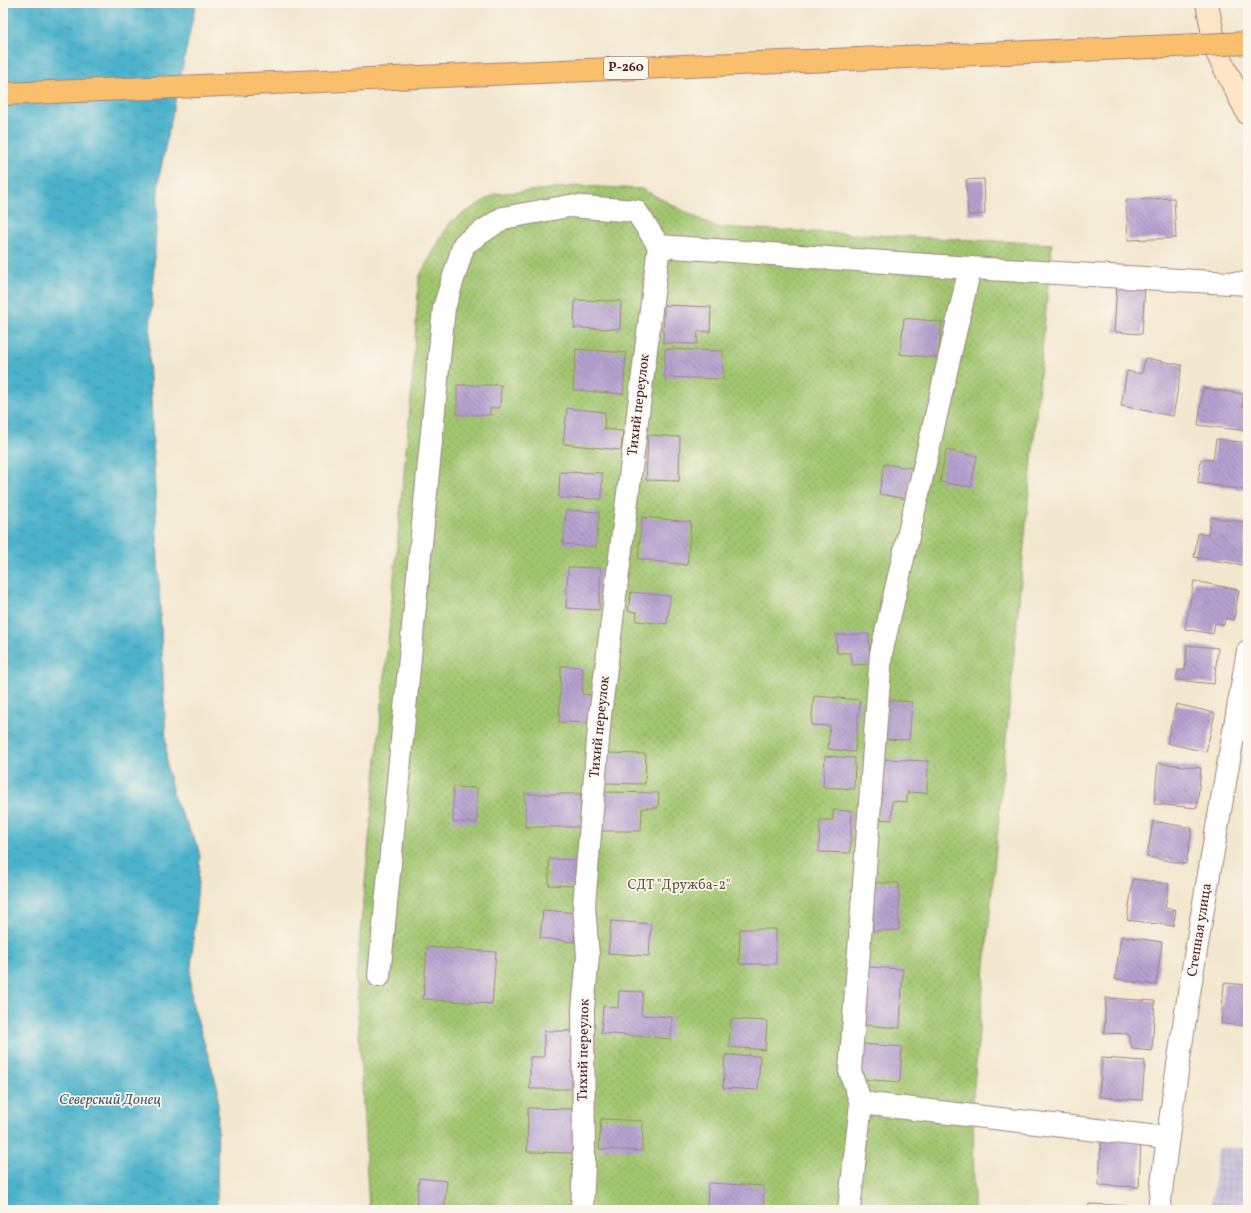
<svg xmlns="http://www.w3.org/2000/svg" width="1251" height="1213" viewBox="0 0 1251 1213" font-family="Vollkorn,serif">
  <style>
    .industrial { fill: url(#industrial-grid) }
    .grass { fill: url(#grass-dots); stroke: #76724d }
    .water { fill: url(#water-ripples); stroke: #4b687b }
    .building { fill: url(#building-back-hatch) }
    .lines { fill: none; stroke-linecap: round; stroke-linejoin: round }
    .street-casing { stroke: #9e837d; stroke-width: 24 }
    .secondary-casing { stroke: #9e837d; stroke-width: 24 }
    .street { stroke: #fff; stroke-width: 22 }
    .secondary { stroke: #fde5c5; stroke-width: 22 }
    .highway-bridge-casing { stroke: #9e837d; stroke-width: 24; stroke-linecap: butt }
    .highway-bridge { stroke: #f9bf6d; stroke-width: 22 }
    .labels { text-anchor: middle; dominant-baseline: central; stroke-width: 3.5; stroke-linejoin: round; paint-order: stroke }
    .shield { fill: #fbf7ec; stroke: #7f6065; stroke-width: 1 }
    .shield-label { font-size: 13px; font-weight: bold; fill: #4a1f2b }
    .street-label { font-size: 14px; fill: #4a1f2b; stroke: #fbf7ec }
    .park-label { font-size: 14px; fill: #64513f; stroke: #fbf7ec }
    .water-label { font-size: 15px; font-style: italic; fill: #4b5a6b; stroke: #fbf7ec }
  </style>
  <defs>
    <pattern id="industrial-grid" width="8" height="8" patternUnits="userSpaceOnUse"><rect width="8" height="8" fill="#c4c0db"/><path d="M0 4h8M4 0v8" fill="none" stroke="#aaa5bc"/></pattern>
    <pattern id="grass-dots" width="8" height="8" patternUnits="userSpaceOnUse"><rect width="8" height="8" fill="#a2c66f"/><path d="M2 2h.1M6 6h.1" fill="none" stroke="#86a05b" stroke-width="1.8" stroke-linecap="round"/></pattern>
    <pattern id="water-ripples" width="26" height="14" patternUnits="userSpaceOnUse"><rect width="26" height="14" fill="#4cb2cb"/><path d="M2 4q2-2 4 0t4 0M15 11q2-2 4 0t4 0" fill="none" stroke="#4190a5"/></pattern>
    <pattern id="building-back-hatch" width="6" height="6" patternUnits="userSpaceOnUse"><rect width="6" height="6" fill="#b5a1d0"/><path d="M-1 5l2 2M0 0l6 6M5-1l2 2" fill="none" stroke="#9583a9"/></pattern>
  </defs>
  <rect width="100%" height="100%" fill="#fbf7ec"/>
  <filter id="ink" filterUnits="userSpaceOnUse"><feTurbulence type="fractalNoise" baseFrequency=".025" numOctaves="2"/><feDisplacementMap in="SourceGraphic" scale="8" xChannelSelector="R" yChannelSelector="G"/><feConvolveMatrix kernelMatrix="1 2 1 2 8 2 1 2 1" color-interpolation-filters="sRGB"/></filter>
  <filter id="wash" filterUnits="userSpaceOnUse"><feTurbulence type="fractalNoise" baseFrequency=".012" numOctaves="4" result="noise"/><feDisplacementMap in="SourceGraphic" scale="16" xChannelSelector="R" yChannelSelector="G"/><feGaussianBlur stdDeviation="0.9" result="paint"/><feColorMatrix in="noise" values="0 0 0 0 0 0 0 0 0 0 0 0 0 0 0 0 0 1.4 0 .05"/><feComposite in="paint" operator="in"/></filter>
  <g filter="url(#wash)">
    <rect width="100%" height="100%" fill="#f3e7cf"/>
    <!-- industrial -->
    <polygon class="industrial" points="1218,1148 1248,1148 1248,1210 1211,1210"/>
    <!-- grass -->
    <polygon class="grass" points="581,186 642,189 715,227 1052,244 973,1096 974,1210 369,1210 356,978 412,388 419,277 450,222 495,194"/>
    <!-- water -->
    <polygon class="water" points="3,3 196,3 159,177 149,354 167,767 174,798 198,847 200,857 190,981 192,1002 218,1089 217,1210 3,1210"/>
    <g id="blocks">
      <!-- building -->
      <g class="building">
        <polygon points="984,179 985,214 968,215 966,180"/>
        <polygon points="1174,198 1176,238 1128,240 1126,200"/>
        <polygon points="1117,284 1145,286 1142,334 1114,332"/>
        <polygon points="575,300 621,301 620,329 574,328"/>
        <polygon points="664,305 711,307 710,332 698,331 697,344 663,343"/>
        <polygon points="904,318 942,322 938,358 900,354"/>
        <polygon points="576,349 626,353 623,394 573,390"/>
        <polygon points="665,349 723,351 723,379 664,377"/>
        <polygon points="1145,358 1182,365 1173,416 1121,406 1127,371 1142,374"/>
        <polygon points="457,385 501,385 500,408 490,408 490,415 457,415"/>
        <polygon points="1203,388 1243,394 1242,406 1248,407 1248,431 1198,425"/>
        <polygon points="567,408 605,412 604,429 623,431 621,450 563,444"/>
        <polygon points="648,435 680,437 679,481 646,480"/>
        <polygon points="1216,439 1248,443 1248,460 1244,490 1198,483 1201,459 1213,460"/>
        <polygon points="946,450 977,456 971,487 940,482"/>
        <polygon points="884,464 912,468 907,499 879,494"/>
        <polygon points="560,472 602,473 602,499 559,498"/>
        <polygon points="566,510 599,512 596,547 563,544"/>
        <polygon points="642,517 691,522 687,565 638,559"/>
        <polygon points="1211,517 1248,523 1242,565 1194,557 1198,533 1208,535"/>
        <polygon points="568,567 601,568 599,610 566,608"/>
        <polygon points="1194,581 1239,590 1234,620 1225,618 1224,625 1215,623 1213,634 1185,629"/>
        <polygon points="631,592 670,596 667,624 636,621 637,612 628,611"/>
        <polygon points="869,634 870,664 852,665 851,653 837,653 836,635"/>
        <polygon points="1187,645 1218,648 1214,684 1176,680 1178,670 1185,670"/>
        <polygon points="561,666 583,667 582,694 594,695 593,723 559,722"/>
        <polygon points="814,696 860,700 855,752 828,749 830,726 811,725"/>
        <polygon points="888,700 912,702 909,740 885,739"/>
        <polygon points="1176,704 1215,713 1206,752 1167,743"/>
        <polygon points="604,753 646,754 645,784 604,783"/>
        <polygon points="825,756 855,758 854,789 823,787"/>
        <polygon points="881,759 928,761 927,793 907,792 907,802 892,801 892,820 879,819"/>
        <polygon points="1158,763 1201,768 1197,808 1154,804"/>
        <polygon points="453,787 477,788 477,823 453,822"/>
        <polygon points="602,792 659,793 658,808 642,808 641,831 601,831"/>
        <rect x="525" y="794" width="56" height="33"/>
        <polygon points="833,810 852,811 850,853 819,852 820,820 833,820"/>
        <polygon points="1153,821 1192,828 1186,864 1147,857"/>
        <polygon points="549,859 579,860 577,886 549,885"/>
        <polygon points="1133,879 1169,884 1165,908 1176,910 1173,926 1127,920"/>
        <polygon points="872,883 899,883 899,930 873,931"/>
        <polygon points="543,910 576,913 574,942 540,938"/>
        <polygon points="611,921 651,924 649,956 608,953"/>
        <polygon points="740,929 776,929 776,964 739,964"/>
        <polygon points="1121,936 1162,942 1156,985 1115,979"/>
        <polygon points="427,947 496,952 492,1004 423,999"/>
        <polygon points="867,967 903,969 900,1028 863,1025"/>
        <polygon points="1224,983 1248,985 1248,1026 1221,1024"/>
        <polygon points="619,991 643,992 641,1015 672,1017 671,1039 601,1033 603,1006 618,1008"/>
        <polygon points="1106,998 1155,1001 1152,1051 1132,1049 1128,1034 1104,1033"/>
        <polygon points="731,1019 767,1021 765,1050 729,1047"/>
        <polygon points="544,1031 575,1031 575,1089 530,1089 530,1057 544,1057"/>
        <polygon points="862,1044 902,1047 900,1082 860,1079"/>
        <polygon points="725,1055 760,1056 758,1090 723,1088"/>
        <polygon points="1102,1058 1145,1061 1142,1100 1099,1097"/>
        <polygon points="528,1108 574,1109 574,1153 527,1152"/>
        <polygon points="601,1119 643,1121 642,1151 599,1149"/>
        <polygon points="1101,1139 1141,1141 1139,1187 1099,1185"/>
        <polygon points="419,1178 447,1181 444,1210 416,1210"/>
        <polygon points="708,1183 764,1186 763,1210 707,1210"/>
        <polygon points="1089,1204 1135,1206 1134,1210 1088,1210"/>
      </g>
    </g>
  </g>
  <g filter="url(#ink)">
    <use href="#blocks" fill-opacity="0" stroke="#9e837d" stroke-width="1"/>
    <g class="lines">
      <defs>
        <g id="street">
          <polyline points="659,246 970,268 1248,284"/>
          <polyline points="379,976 444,308 464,244 503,218 569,206 636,211 659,246"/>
          <polyline points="861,1103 1167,1138"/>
          <polyline points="582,1210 584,1164 583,1009 588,956 584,905 600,716 659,246"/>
          <polyline points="849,1210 861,1103 850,1071 881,654 970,268"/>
          <path d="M1159,1210C1180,1023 1216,837 1248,651"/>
        </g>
        <polyline id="secondary" points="1207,3 1216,51 1248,114"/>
      </defs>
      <!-- street casing -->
      <use href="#street" class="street-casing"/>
      <!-- secondary casing -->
      <use href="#secondary" class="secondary-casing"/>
      <!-- street -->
      <use href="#street" class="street"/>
      <!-- secondary -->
      <use href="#secondary" class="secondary"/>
      <defs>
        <polyline id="highway-bridge" points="3,94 1248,43"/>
      </defs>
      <!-- highway-bridge casing -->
      <use href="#highway-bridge" class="highway-bridge-casing"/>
      <!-- highway-bridge -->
      <use href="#highway-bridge" class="highway-bridge"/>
    </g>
  </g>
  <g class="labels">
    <!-- shield labels -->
    <rect class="shield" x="604" y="57" width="44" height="22" rx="3"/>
    <g class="shield-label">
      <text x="626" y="68">Р-260</text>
    </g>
    <!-- street labels -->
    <g class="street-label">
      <text transform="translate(639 405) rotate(-83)">Тихий переулок</text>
      <text transform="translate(600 727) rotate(-84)">Тихий переулок</text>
      <text transform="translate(1200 930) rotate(-81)">Степная улица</text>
      <text transform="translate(584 1050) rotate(-89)">Тихий переулок</text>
    </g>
    <!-- park labels -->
    <g class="park-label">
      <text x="679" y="885">СДТ "Дружба-2"</text>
    </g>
    <!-- water labels -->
    <g class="water-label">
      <text x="110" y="1100">Северский Донец</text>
    </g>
  </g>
  <!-- margin -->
  <rect width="1251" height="1213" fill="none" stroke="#fbf7ec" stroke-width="16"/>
</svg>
